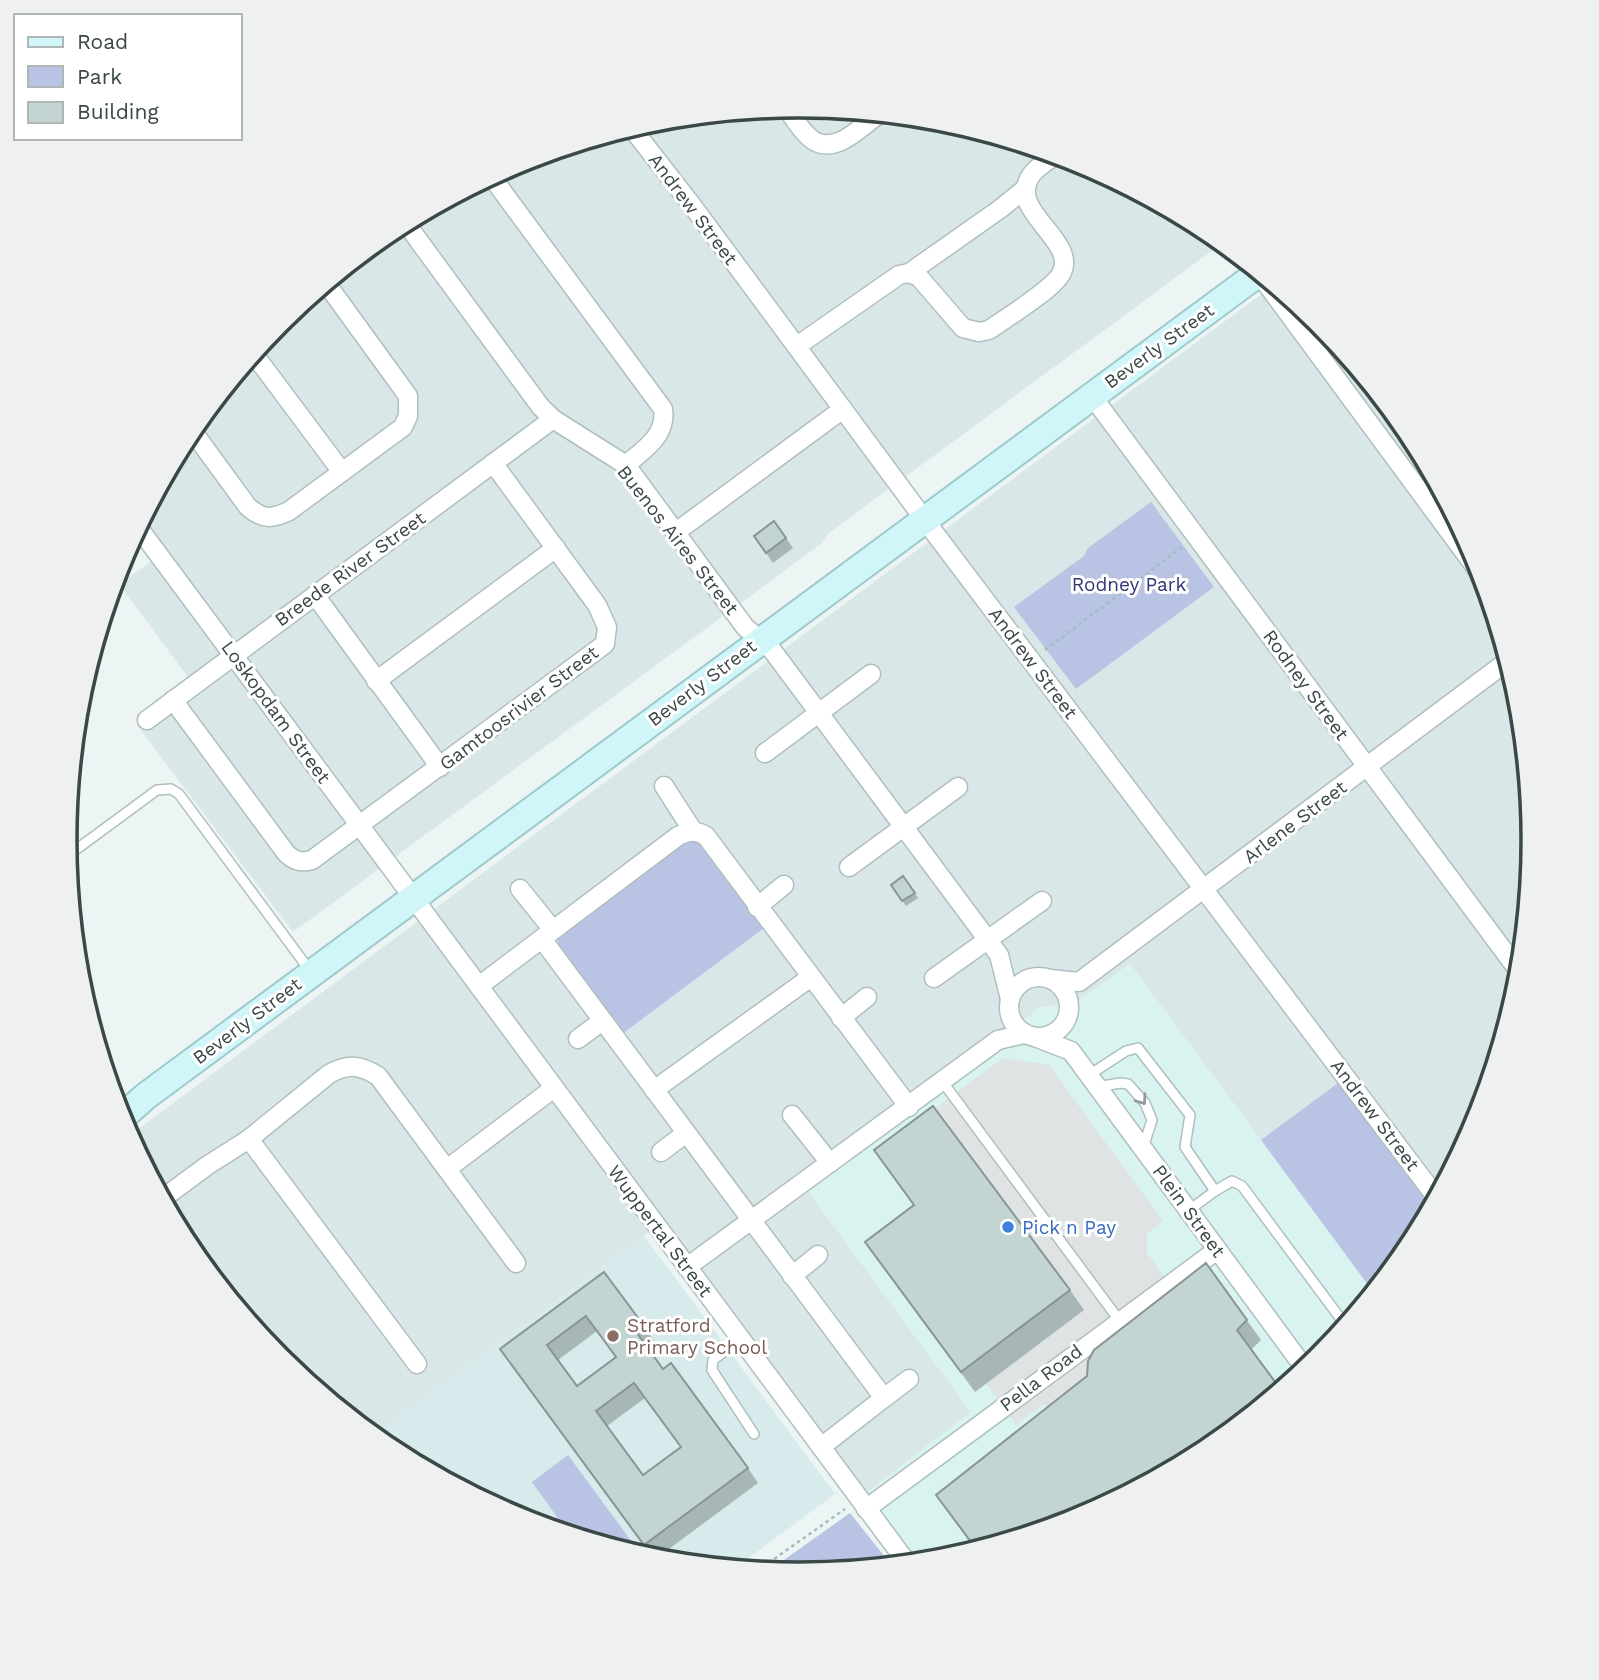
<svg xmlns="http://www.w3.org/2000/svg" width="1599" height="1680" viewBox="0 0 1599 1680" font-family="'Work Sans',sans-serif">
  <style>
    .residential { fill: #dae7e8 }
    .commercial { fill: #d9f3f1 }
    .education { fill: #d7ebec }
    .green { fill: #b9c3e4 }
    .parking { fill: #dfe3e3 }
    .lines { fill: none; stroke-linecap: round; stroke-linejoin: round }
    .lane-casing { stroke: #afbfbf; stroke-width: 12 }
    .street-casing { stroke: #afbfbf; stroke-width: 21 }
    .secondary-casing { stroke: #9ecacc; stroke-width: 30 }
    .path { stroke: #a1bfbe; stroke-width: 2.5; stroke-dasharray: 3.5 3.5; stroke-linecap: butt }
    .lane { stroke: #fff; stroke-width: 9 }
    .street { stroke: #fff; stroke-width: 18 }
    .secondary { stroke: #d0f6fa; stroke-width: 26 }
    .wall { fill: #a7b7b5; fill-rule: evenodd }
    .building { fill: #c2d5d3; stroke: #889594; stroke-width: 2; fill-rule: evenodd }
    .oneway { stroke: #939a9a }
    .shop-dot { fill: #3f7fe0; stroke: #fff; stroke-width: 2.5 }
    .education-dot { fill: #8d6e63; stroke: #fff; stroke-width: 2.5 }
    .labels { text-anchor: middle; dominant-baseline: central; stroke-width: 6; stroke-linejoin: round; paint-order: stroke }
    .street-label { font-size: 19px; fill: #3a4847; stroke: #fff }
    .park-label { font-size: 19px; fill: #323675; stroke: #fff }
    .shop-label { font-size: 19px; fill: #366cbe; stroke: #fff; text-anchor: start }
    .education-label { font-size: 19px; fill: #785e54; stroke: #fff; text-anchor: start }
    .rim { fill: none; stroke: #3a4847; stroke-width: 3.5 }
  </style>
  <rect width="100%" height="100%" fill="#ecf4f4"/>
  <!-- residential -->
  <g class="residential">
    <polygon points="800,105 943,119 1081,161 1208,229 1224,242 829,533 821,544 293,932 137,725 193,684 119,584 161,555 139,525 189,431 280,320 392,229 519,161 657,119"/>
    <polygon points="1275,284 1319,321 1411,432 1478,559 1520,697 1534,840 1520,984 1478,1122 1437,1198 1342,1080 1261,1140 1130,964 1076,1002 1040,1008 802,1183 971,1412 859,1499 656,1227 373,1436 280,1359 188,1248 129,1136"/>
  </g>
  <!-- commercial -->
  <polygon class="commercial" points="1130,964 1374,1293 1319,1360 1207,1451 1080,1519 942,1561 908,1564 859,1499 971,1412 802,1183 1040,1008 1076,1002"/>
  <!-- education -->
  <polygon class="education" points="644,1236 835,1494 735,1568 656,1561 518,1519 391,1451 373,1436"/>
  <!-- green -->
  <g class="green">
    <polygon points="1151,502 1214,587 1076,689 1014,607 1084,556 1088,548"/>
    <polygon points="692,839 701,844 764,928 622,1034 558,947 558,937 686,840"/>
    <polygon points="1342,1080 1434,1205 1410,1249 1374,1293 1261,1140"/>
    <polygon points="568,1455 643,1557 570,1535 532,1482"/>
    <polygon points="850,1513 892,1566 799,1575 767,1572"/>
  </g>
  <!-- parking -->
  <polygon class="parking" points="1003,1058 1049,1065 1163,1221 1147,1234 1147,1253 1187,1307 1060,1425 1044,1404 1016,1425 986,1383 934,1109"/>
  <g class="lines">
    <defs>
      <g id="lane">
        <polyline points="66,857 157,790 171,789 179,794 311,972"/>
        <polyline points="1089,1075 1126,1051 1138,1048 1190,1115 1185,1147 1215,1191 1188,1211"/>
        <polyline points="942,1081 1119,1320"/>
        <polyline points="1097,1087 1120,1083 1128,1084 1145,1103 1152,1120 1143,1148"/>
        <polyline points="1215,1191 1232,1181 1242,1186 1346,1326"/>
        <polyline points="741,1339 713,1360 712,1370 754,1434"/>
      </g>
      <g id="street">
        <path d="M786,107C793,117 800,129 809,137C832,159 861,127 880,113"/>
        <polyline points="631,127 694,208 924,519 1437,1198"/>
        <path d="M491,176L663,409C667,436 644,449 626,465"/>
        <polyline points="405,222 540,406 553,419 626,465 745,627 772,650 999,955 1010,999"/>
        <polyline points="1254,267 1485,580"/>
        <polyline points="909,273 1000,209 1026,188"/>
        <path d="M797,346L899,275L909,273L919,277L963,328L979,332L989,330C1006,318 1052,290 1061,274C1080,240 1004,211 1032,174C1038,166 1049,160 1057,154"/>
        <polyline points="253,353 342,472"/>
        <polyline points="1092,396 1521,974"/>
        <path d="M191,429L248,507C263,520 272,519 289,511L403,427L408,416V396L326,283"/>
        <polyline points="138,527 908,1564"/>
        <polyline points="676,532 843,409"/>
        <polyline points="315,595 440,767"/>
        <polyline points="376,681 556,548"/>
        <path d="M173,700L286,853C294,861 301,863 312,860L605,644L607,627L597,605L493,463"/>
        <polyline points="147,720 553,419"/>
        <polyline points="765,753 871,674"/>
        <polyline points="664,786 693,831"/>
        <polyline points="849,867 958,787"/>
        <polyline points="520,889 553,930"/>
        <polyline points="757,907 784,885"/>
        <polyline points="542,939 884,1398 821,1447"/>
        <circle cx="1039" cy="1007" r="30"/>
        <polyline points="934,978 1042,901"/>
        <polyline points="1050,979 1079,982 1509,660"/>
        <path d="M479,986L678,836C689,831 696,830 706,836L909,1107"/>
        <polyline points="841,1018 867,997"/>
        <polyline points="1035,1037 1071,1051 1306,1370"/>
        <polyline points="578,1039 602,1021"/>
        <polyline points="654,1090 811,977"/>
        <polyline points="792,1115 830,1163"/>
        <polyline points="249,1139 417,1364"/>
        <polyline points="661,1152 686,1133"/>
        <polyline points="447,1169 554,1088"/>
        <path d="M162,1199L208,1165L249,1139L329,1074C348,1063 360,1065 378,1076L516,1263"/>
        <polyline points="687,1267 998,1040 1024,1034"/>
        <polyline points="792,1276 818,1255"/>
        <polyline points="884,1398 909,1379"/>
        <polyline points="866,1509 1217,1250"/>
      </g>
      <polyline id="secondary" points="120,1119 146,1096 1260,272"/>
    </defs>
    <!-- lane casing -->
    <use href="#lane" class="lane-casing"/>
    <!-- street casing -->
    <use href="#street" class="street-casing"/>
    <!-- secondary casing -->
    <use href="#secondary" class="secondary-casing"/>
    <!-- path -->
    <g class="path">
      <polyline points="1045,650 1182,547"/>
      <polyline points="757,1571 845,1509"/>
    </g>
    <!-- lane -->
    <use href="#lane" class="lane"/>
    <!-- street -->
    <use href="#street" class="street"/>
    <!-- secondary -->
    <use href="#secondary" class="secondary"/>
  </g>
  <!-- wall -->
  <g class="wall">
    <polygon points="774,521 793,548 773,563 754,536"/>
    <polygon points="903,876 918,898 906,906 891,885"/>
    <polygon points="874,1150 1070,1290 1084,1310 975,1392 865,1242 914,1205"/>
    <polygon points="1206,1263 1261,1340 1080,1519 976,1550 936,1495 1087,1376"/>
    <path d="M604,1272L655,1342L648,1348L663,1369L748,1468L758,1483L654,1560L510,1364ZM597,1331L616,1357L577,1386L558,1360ZM645,1398L681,1447L643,1475L607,1426Z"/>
  </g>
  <!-- building -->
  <g class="building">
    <polygon points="774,521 786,538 766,553 754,536"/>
    <polygon points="903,876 915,893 902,901 891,885"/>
    <polygon points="933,1106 1070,1290 961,1372 865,1242 914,1205 874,1150"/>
    <polygon points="1206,1263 1247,1320 1237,1330 1281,1390 1207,1451 1080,1519 977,1550 936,1495 1087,1376 1088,1361 1094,1350"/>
    <path d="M604,1272L645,1327L637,1333L663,1369L671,1363L748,1468L644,1545L500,1349ZM586,1316L616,1357L577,1386L547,1345ZM634,1383L681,1447L643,1475L596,1411Z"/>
  </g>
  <!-- one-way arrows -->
  <defs><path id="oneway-chevron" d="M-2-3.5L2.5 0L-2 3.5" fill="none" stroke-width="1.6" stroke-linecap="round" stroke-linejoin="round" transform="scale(1.75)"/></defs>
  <use class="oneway" href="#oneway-chevron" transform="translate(1142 1100) rotate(54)"/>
  <!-- markers -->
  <circle class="shop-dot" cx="1008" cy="1227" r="7"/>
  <circle class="education-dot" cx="613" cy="1336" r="7"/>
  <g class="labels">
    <!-- street labels -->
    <g class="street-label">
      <text transform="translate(693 209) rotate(53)">Andrew Street</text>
      <text transform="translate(1159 346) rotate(-36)">Beverly Street</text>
      <text transform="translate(678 540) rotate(52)">Buenos Aires Street</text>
      <text transform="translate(350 569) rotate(-36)">Breede River Street</text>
      <text transform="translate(1033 663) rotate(53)">Andrew Street</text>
      <text transform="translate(702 683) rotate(-37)">Beverly Street</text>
      <text transform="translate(1306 685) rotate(54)">Rodney Street</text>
      <text transform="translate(519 708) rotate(-37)">Gamtoosrivier Street</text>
      <text transform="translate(276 712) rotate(54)">Loskopdam Street</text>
      <text transform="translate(1295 822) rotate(-37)">Arlene Street</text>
      <text transform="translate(247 1021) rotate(-37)">Beverly Street</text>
      <text transform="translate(1375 1115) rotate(53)">Andrew Street</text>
      <text transform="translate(1189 1211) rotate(54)">Plein Street</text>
      <text transform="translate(660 1231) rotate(53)">Wuppertal Street</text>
      <text transform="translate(1041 1378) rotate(-37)">Pella Road</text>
    </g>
    <!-- park labels -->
    <g class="park-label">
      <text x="1129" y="584">Rodney Park</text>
    </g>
    <!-- shop labels -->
    <g class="shop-label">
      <text x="1022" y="1227">Pick n Pay</text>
    </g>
    <!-- education labels -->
    <g class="education-label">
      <text x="627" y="1325">Stratford<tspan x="627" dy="22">Primary School</tspan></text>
    </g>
  </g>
  <!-- crop -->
  <path d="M0 0H1599V1680H0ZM77 840a722 722 0 1 1 1444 0a722 722 0 1 1-1444 0Z" fill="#eff0f0" fill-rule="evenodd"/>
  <path class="rim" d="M77 840a722 722 0 1 1 1444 0a722 722 0 1 1-1444 0Z"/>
  <!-- legend -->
  <rect x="14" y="14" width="228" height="126" fill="#ffffff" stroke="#b0b6b5" stroke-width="2"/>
  <rect x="28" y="37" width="35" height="10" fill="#d0f6fa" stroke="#b0b6b5" stroke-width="2"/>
  <text x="77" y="49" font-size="21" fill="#3a4847">Road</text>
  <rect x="28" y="66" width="35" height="21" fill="#b9c3e4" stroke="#b0b6b5" stroke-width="2"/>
  <text x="77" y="84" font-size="21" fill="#3a4847">Park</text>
  <rect x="28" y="102" width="35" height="21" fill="#c2d5d3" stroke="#b0b6b5" stroke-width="2"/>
  <text x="77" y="119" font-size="21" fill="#3a4847">Building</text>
</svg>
